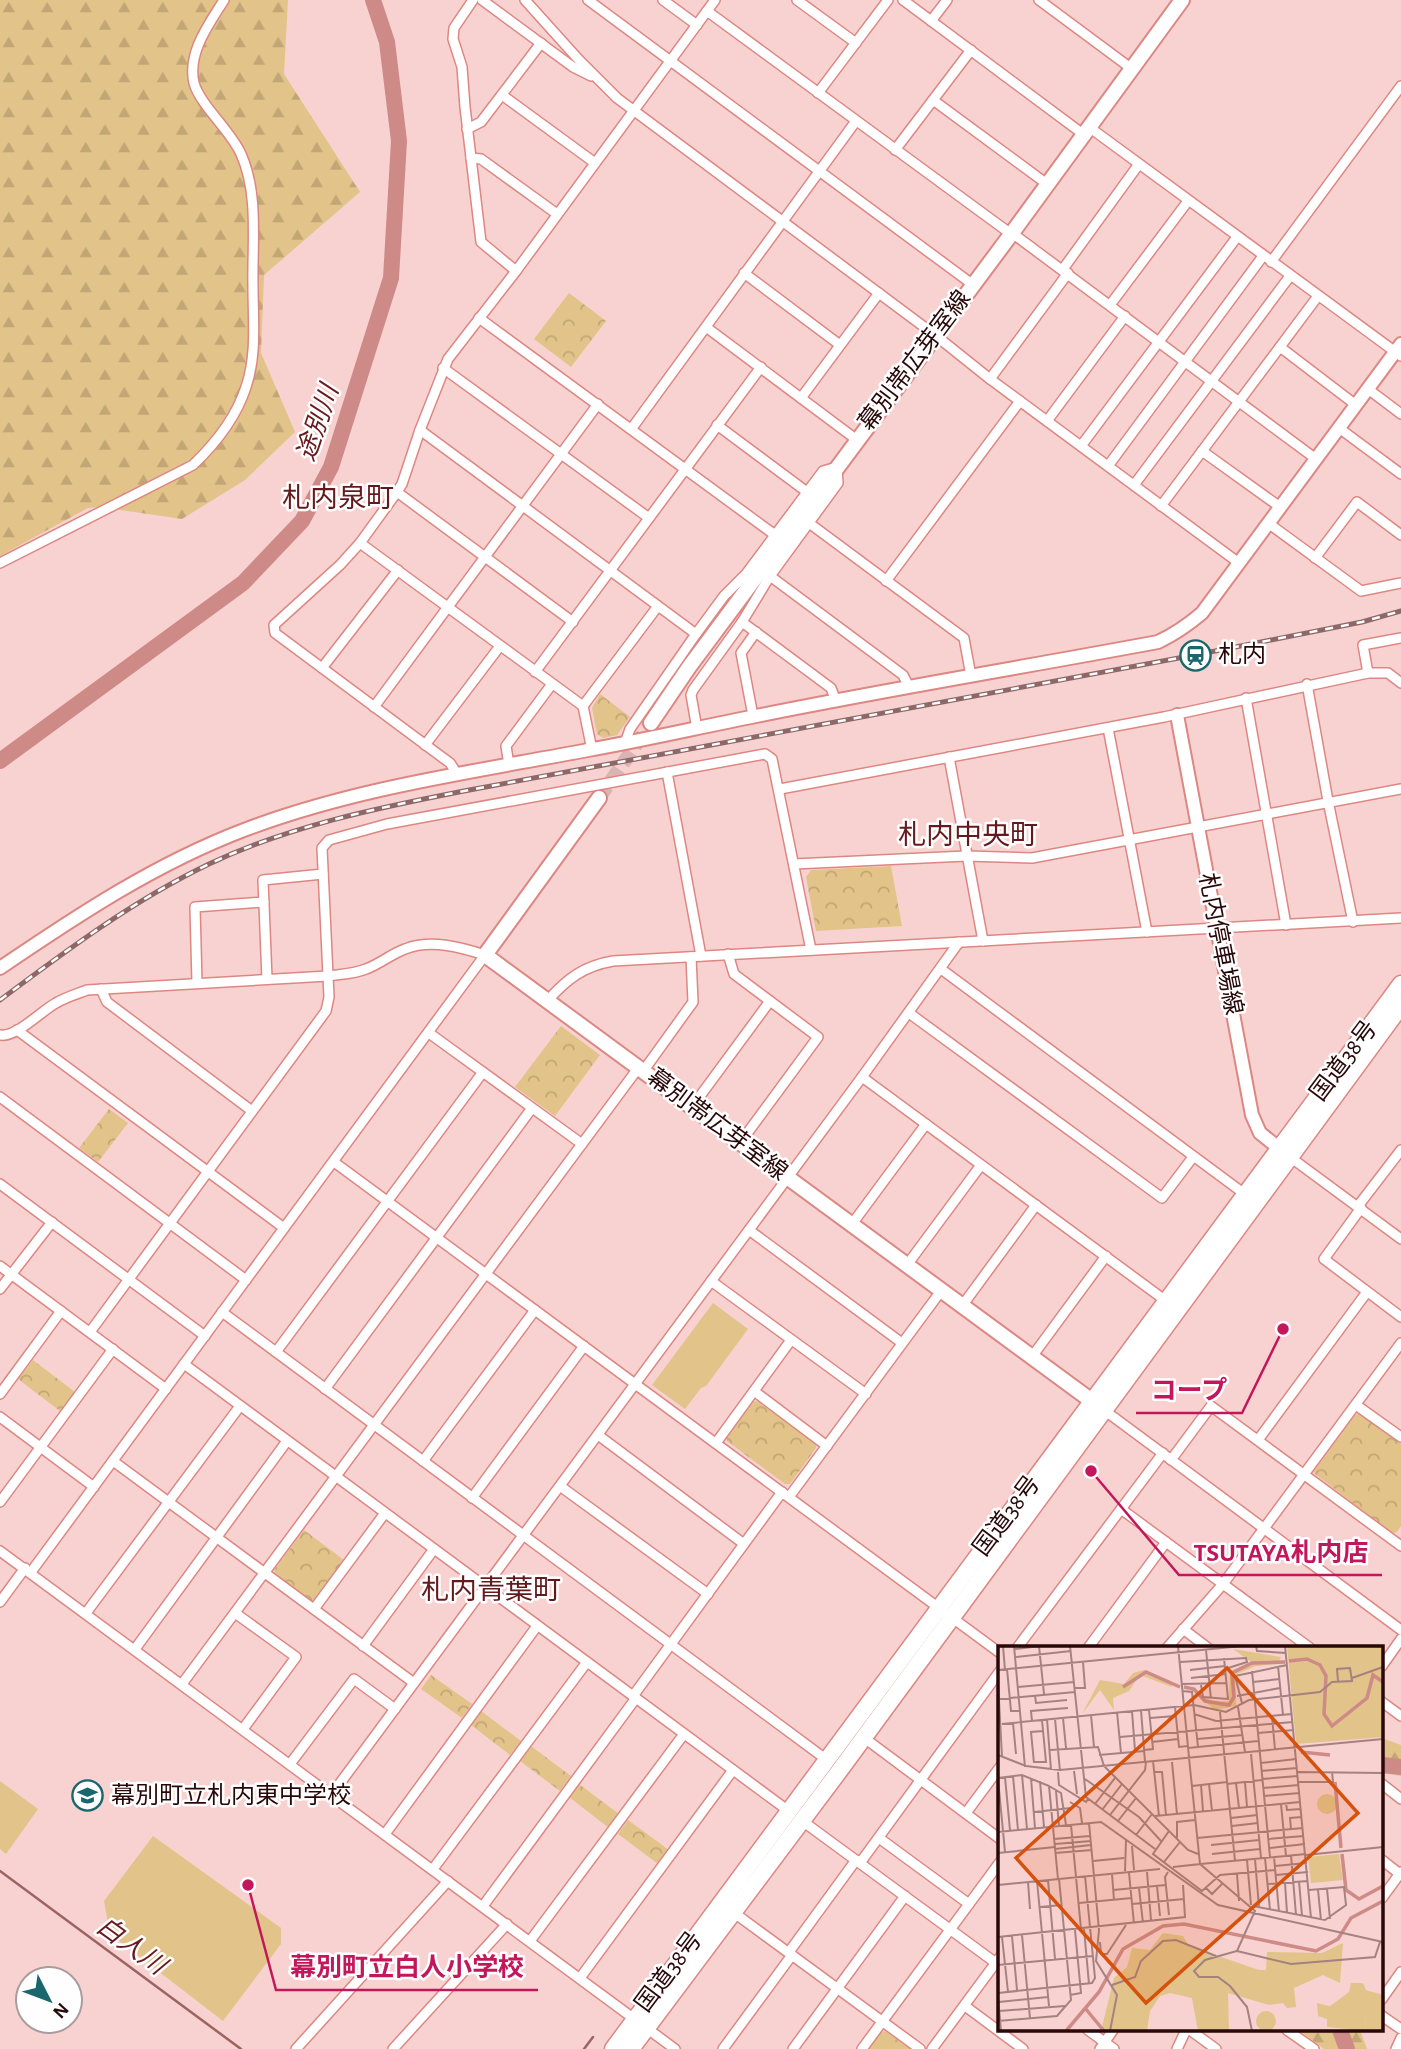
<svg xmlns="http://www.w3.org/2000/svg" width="1401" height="2049" viewBox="0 0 1401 2049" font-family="'Alegreya Sans','Noto Sans JP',sans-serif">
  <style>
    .grass { fill: #e2c389 }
    .forest { fill: url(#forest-firs) }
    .park { fill: url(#park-crowns) }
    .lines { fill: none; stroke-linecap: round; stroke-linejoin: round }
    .stream { stroke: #9c6361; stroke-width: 2.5 }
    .river { stroke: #ce8a87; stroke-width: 16 }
    .primary-tunnel { stroke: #d9b4b2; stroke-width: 14; stroke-dasharray: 14 7; stroke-linecap: butt }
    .street-casing { stroke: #dd8783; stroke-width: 12 }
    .secondary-casing { stroke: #dd8783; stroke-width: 16 }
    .primary-casing { stroke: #dd8783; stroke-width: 18 }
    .highway-casing { stroke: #dd8783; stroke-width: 19 }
    .street { stroke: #fff; stroke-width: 9 }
    .secondary { stroke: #fff; stroke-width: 12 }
    .primary { stroke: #fff; stroke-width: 14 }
    .highway { stroke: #fff; stroke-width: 16 }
    .rail-casing { stroke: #8c6968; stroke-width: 5 }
    .rail { stroke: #fefefe; stroke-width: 2.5; stroke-dasharray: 8; stroke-linecap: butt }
    .labels { text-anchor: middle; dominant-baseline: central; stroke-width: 5; stroke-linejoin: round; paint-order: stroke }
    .street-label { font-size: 24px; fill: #280809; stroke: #fefefe }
    .poi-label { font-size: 24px; fill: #280809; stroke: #fefefe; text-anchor: start }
    .water-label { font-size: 26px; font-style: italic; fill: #6a1a1e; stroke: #fefefe }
    .quarter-label { font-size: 28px; fill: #64191c; stroke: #fefefe }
    .inset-river { fill: none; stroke: #ce8a87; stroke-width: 3.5 }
    .inset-road { fill: none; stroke: #a58180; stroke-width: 2 }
    .view { fill: #d5510c; fill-opacity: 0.15; stroke: #d5510c; stroke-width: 3.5 }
    .inset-edge { fill: none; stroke: #280809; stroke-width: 3.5 }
    .leader { fill: none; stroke: #c2185b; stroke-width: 2.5 }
    .callout-dot { fill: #c2185b; stroke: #fefefe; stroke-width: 2.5 }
    .callout-label { font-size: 26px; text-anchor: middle; font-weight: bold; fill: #c2185b; stroke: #fefefe; stroke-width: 5; stroke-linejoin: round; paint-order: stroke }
  </style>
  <defs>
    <pattern id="forest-firs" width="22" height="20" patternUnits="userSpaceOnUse" patternTransform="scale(1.75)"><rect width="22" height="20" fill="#e2c389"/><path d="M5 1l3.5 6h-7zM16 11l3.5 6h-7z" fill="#c2a675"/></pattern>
    <pattern id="park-crowns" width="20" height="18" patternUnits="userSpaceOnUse" patternTransform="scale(1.75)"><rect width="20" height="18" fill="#e2c389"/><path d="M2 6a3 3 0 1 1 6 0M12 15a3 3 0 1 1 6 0" fill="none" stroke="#c2a675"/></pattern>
  </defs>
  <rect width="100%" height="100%" fill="#f8d2d0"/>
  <!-- grass -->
  <g class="grass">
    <polygon points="713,1303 748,1329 706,1386 701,1388 685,1409 652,1385"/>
    <polygon points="0,1781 38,1809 6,1854 0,1849"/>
    <polygon points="153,1836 281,1928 281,1944 223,2021 110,1934 104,1901"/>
  </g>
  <!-- forest -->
  <g class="forest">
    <polygon points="0,0 288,0 284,74 360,192 264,275 261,353 295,432 245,480 182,519 100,507 88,508 0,556"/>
    <polygon points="1382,1738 1401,1745 1401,1776 1382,1773"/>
    <polygon points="1299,2030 1360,2030 1367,2049 1324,2049"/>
  </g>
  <!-- park -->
  <g class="park">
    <polygon points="569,293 606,321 571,367 534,339"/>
    <polygon points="600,694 630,717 617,735 603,738 597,734 592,708"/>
    <polygon points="891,866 902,926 816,931 806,877 811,870"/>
    <polygon points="561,1026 600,1055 555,1116 515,1087"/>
    <polygon points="109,1109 128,1123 98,1162 79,1148"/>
    <polygon points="33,1360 75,1392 60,1411 18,1379"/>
    <polygon points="757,1401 816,1443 816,1448 790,1484 785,1484 727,1441 726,1437 752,1402"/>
    <polygon points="1360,1414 1401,1444 1401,1526 1397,1532 1392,1533 1315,1474 1314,1471 1355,1415"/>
    <polygon points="304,1530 344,1560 312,1602 275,1574 274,1570"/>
    <polygon points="431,1675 472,1704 462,1718 421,1689"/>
    <polygon points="481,1711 521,1741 510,1755 471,1725"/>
    <polygon points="531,1746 571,1776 560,1791 520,1761"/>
    <polygon points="579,1784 619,1814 609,1828 569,1797"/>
    <polygon points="628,1820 669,1850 658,1864 618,1834"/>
    <polygon points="885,2031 910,2049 868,2049 881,2032"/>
  </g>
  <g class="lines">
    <!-- stream -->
    <g class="stream">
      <polyline points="0,1871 241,2049"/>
      <polyline points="584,2049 593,2037"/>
    </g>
    <!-- river -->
    <g class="river">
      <polyline points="0,761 243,583 302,521 331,467 391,278 399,141 387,42 373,0"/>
      <polyline points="1382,1765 1401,1767"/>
      <polyline points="1340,2030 1347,2049"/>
    </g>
    <!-- primary-tunnel -->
    <polyline class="primary-tunnel" points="599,798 651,723"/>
    <defs>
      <g id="street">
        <polyline points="473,0 454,28 453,39 462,67 465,107 481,242 516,271"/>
        <polyline points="482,0 573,67 591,76"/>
        <polyline points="525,0 579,60 617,98 935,335 990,379 1239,563"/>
        <polyline points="588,0 972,284"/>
        <polyline points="663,0 697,25"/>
        <polyline points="797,0 856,43"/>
        <polyline points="903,0 1083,134"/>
        <polyline points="1039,0 1132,69"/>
        <polyline points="707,11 1011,234"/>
        <polyline points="931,21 947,0"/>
        <polyline points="818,93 888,0"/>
        <polyline points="502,95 595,163"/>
        <polyline points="933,100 1047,184"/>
        <polyline points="1089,127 1401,356"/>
        <polyline points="467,129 481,122 541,43"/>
        <polyline points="895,150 971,50"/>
        <polyline points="471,158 481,159 557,214"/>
        <polyline points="1012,233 1316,459"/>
        <polyline points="1271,262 1401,86"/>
        <polyline points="1063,269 1139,164"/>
        <polyline points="744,273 840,345"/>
        <polyline points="1110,305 1188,201"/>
        <polyline points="479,318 775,535"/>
        <polyline points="706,327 857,440"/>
        <polyline points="1280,347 1356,405"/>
        <polyline points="443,368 649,518"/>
        <polyline points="990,379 1068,273"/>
        <polyline points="1368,389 1401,414"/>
        <polyline points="801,398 879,293"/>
        <polyline points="1047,421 1125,316"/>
        <polyline points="717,425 807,492"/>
        <polyline points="632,428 856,121"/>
        <polyline points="1339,428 1401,474"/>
        <polyline points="420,430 696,634"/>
        <polyline points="1081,446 1237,237"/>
        <polyline points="1202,451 1280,507"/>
        <polyline points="1108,466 1263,256"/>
        <polyline points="1134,485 1290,276"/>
        <polyline points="397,492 573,622"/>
        <polyline points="1161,506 1318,296"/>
        <polyline points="809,523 964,638 971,676"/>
        <polyline points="1268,523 1361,591 1401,583"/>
        <polyline points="360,543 583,706 592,750"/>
        <polyline points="1315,558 1357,502 1401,535"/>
        <path d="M0,563L193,465C216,443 236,418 246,387C257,355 253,320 253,286C252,244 259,194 241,154C231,131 200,105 194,83C187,53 209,24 224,0"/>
        <polyline points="770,576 903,675 909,687"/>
        <polyline points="886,581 1020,401"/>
        <polyline points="742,622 831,688 836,701"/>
        <polyline points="322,668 398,570"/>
        <polyline points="535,672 761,367"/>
        <polyline points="1368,673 1363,645 1401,638"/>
        <polyline points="1307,684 1328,801 1353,922"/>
        <polyline points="1246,698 1286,925"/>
        <polyline points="583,706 658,606"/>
        <polyline points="374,707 598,404"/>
        <polyline points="753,716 741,653 756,632"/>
        <polyline points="1108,728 1147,932"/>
        <polyline points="625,743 630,729 696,634 724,596 746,574 823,471 837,467 838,483 770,576 742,622 693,690 691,695 697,729"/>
        <polyline points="425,745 500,646"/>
        <polyline points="949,757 983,941"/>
        <polyline points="509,765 506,746 552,684"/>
        <polyline points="667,772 701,956"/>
        <polyline points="458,775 450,763 275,633 274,625 340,565 360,543 397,492 402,484 420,430 448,359 516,271 715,0"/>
        <polyline points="780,789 1164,717 1368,673 1388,673 1401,683"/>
        <polyline points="794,864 966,856 1032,858 1401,789"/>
        <polyline points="728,954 734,974 818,1037 740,1143"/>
        <polyline points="941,969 1246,1195"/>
        <polyline points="267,979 263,880 323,874"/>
        <polyline points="197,983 195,907 264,902"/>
        <polyline points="101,989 107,1002 252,1111"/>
        <path d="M548,1000C568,978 584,966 613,961L1401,918"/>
        <polyline points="909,1013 1162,1198 1193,1157"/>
        <polyline points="17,1030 284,1228"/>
        <polyline points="429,1033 582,1144"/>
        <path d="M0,1035C16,1038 41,1011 56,1003C66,997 77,994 87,990L328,976C341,974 354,974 366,969C380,964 391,954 405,949C431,939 460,947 485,955L31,1572"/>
        <polyline points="644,1070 693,1002 691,957"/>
        <polyline points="862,1077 1166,1301"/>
        <polyline points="0,1097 246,1280"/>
        <polyline points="692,1107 770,1001"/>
        <polyline points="1290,1157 1401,1239"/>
        <polyline points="334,1162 1000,1653"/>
        <polyline points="0,1184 205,1336"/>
        <polyline points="1358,1206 1401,1150"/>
        <polyline points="1361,1208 1324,1259 1401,1317"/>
        <polyline points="852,1224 926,1124"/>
        <polyline points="749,1230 902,1343"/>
        <polyline points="907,1265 981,1165"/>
        <polyline points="0,1266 166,1389"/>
        <polyline points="711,1281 866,1394"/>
        <polyline points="0,1289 52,1222"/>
        <polyline points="962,1306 1036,1205"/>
        <polyline points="222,1312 827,1760"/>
        <polyline points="90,1332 326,1011 329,997 322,848 329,840 387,824 765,754 772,759 811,950"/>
        <polyline points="276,1352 483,1072"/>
        <polyline points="1031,1358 1106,1256"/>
        <polyline points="184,1364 790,1812"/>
        <polyline points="325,1389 532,1108"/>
        <polyline points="754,1391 827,1446"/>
        <polyline points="0,1394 61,1311"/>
        <polyline points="1356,1405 1401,1437"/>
        <polyline points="1104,1410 1401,1630"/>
        <polyline points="0,1417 94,1487"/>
        <polyline points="598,1435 744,1544"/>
        <polyline points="1258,1440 1367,1292"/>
        <polyline points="716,1443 791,1340"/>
        <polyline points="1171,1460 1211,1406 1401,1546"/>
        <polyline points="113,1461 414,1683"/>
        <polyline points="423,1461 535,1310"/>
        <polyline points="560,1486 708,1594"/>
        <polyline points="789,1497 941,1291"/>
        <polyline points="472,1498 584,1346"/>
        <polyline points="0,1502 113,1349"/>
        <polyline points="1121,1509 1310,1648"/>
        <polyline points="0,1551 675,2049"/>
        <polyline points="0,1602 25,1568"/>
        <polyline points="314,1609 385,1513"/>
        <polyline points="86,1613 240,1406"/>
        <polyline points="235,1613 296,1657 243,1729"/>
        <polyline points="1183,1629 1208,1648"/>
        <polyline points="363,1646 434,1549"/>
        <polyline points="1017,1648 1163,1453"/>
        <polyline points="1088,1648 1166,1542"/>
        <polyline points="1167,1648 1223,1584 1401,1343"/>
        <polyline points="135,1649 287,1441"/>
        <polyline points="1382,1666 1401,1639"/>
        <polyline points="182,1684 639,1067"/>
        <polyline points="633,1696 782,1492"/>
        <polyline points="1382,1702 1401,1716"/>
        <polyline points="863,1737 1000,1839"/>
        <polyline points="290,1764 354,1679 395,1709"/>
        <polyline points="1382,1784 1401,1799"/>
        <polyline points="332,1794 862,1077 959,942"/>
        <polyline points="966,1813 1000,1767"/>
        <polyline points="801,1820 1000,1966"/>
        <polyline points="385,1834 537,1626"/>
        <polyline points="879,1838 969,1904"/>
        <polyline points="1382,1860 1401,1875"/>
        <polyline points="860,1863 1000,1671"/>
        <polyline points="433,1869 587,1662"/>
        <polyline points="1382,1898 1401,1872"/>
        <polyline points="483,1906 636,1698"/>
        <polyline points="733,1912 920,2049"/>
        <polyline points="530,1941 684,1734"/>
        <polyline points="789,1952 856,1860"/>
        <polyline points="580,1978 733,1770"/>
        <polyline points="1382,1999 1401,1972"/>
        <polyline points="965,2006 1023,2049"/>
        <polyline points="1382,2016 1401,2029"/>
        <polyline points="1088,2030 1114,2049"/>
        <polyline points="1190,2030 1216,2049"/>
        <polyline points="1287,2030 1314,2049"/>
        <polyline points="296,2049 448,1881"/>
        <polyline points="393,2049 507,1924"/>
        <polyline points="723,2049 792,1955"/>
        <polyline points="793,2049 905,1896"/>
        <polyline points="862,2049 1000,1862"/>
        <polyline points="932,2049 1000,1957"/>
        <polyline points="1100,2049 1113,2030"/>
        <polyline points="1177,2049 1186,2030"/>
        <polyline points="1396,2049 1401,2038"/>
      </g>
      <g id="secondary">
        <polyline points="1177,715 1252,1115 1260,1133 1285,1153"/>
        <path d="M0,968C78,915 155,864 244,830C354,788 473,772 588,750C644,740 700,727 756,716C889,689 1024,667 1158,642C1175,634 1188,625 1202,613L1401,344"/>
      </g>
      <g id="primary">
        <polyline points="651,723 689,667 1012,233 1182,0"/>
        <polyline points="599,798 485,955 1100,1407"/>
      </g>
      <g id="highway">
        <polyline points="613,2049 1401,984"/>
        <polyline points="631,2049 840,1770 1401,1006"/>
      </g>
    </defs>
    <!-- street casing -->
    <use href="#street" class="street-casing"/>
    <!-- secondary casing -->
    <use href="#secondary" class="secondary-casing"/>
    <!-- primary casing -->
    <use href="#primary" class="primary-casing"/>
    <!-- highway casing -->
    <use href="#highway" class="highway-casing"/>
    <!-- street -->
    <use href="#street" class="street"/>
    <!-- secondary -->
    <use href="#secondary" class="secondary"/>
    <!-- primary -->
    <use href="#primary" class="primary"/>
    <!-- highway -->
    <use href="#highway" class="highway"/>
    <defs>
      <path id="rail" d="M0,1000C67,950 134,900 209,864C289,826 377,808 464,791L1195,655L1362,622L1401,611"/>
    </defs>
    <!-- rail casing -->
    <use href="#rail" class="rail-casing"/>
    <!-- rail -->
    <use href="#rail" class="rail"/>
  </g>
  <!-- icons -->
  <defs>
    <symbol id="station-ring" viewBox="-11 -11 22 22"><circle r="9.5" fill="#fefefe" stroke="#19676d" stroke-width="1.5"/><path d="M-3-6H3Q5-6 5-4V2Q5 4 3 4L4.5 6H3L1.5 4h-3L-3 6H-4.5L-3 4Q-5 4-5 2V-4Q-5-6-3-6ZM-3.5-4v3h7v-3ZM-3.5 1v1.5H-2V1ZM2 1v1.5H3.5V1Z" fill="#19676d"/></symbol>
    <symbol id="school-ring" viewBox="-11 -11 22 22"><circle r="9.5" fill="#fefefe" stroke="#19676d" stroke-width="1.5"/><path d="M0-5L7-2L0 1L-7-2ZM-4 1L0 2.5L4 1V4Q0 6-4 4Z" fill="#19676d"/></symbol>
  </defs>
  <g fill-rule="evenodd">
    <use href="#station-ring" x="1178" y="638" width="35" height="35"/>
    <use href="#school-ring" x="70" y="1778" width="35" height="35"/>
  </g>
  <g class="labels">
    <!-- street labels -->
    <g class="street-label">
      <text transform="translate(915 361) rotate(-53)">幕別帯広芽室線</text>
      <text transform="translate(1220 944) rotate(79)">札内停車場線</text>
      <text transform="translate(1344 1061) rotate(-53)">国道38号</text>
      <text transform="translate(717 1125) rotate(37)">幕別帯広芽室線</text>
      <text transform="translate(1007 1516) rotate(-53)">国道38号</text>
      <text transform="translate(669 1972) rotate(-53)">国道38号</text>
    </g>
    <!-- poi labels -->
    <g class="poi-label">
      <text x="1218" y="655">札内</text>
      <text x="111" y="1796">幕別町立札内東中学校</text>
    </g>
    <!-- water labels -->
    <g class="water-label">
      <text transform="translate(318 423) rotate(-71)">途別川</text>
      <text transform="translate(131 1946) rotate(36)">白人川</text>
    </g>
    <!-- quarter labels -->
    <g class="quarter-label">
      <text x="338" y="499">札内泉町</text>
      <text x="968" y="836">札内中央町</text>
      <text x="491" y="1591">札内青葉町</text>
    </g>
  </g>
  <!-- overview -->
  <g transform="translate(998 1646)">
    <rect width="385" height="385" fill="#f8d2d0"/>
    <path d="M319 158a10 10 0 1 1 20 0a10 10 0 1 1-20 0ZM341,208L345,234L313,237L310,211ZM319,357L367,369L368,385L329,381V373L320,370ZM258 375a10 10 0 1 1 20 0a10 10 0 1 1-20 0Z" fill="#e2c389"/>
    <path d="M235,3L283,11L280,18L258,20L237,29L238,60L217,64L187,39L215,56L231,55L232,25L253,16ZM146,24L172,35L174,41L142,29L131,45L115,52L116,64L102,44L84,68L102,34L126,38L135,27ZM165,287L185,290L191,300L261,324H268L269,306L324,307L345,297L342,337L325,329L296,342L298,361L289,362L285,357L271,359L230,347L231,385H200L194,352L172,347L162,350L152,365L149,385H103L116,332L129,321L134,302L152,304ZM353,337H365L368,344L385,349V385H368L367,370L345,368L332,360L351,346Z" fill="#e2c389"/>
    <path d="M289,0H385V91L298,98Z" fill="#e2c389"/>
    <path class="inset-river" d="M291,15L309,13L322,19L328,30L326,68L334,80L369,52L375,29L385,36M125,41L148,26L182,41M186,41L196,43L207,55L231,59L236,51L234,27L254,17L287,16M303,106L332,109M337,136L343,202M344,208L348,244L361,253L385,240M87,362L106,385M68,385L101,346L125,303L165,280L186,278L318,305L340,293L353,272L385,255"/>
    <path class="inset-road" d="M5,0L7,24M16,0L27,121M41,0L46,48M72,0L88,151L157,203M180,0L191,111M258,0L259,5L288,7M287,0L313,272M17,3L42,0M208,4L213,53M17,11L73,5M182,16L248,12L249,16L227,23M280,20L285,69M9,23L13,65H22M0,24L244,0M192,24L227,20M254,25L272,211M193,32L228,28M354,32L385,21M0,36L4,111M255,36L282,33M184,38L229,37M203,39L205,51L230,53L226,12M20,41L76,36M76,42H87L85,16M185,45L194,46L200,101M37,49L38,57L69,54M239,50L282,42M1,53L77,46M244,57L237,30L289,19M177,61L181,101L190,100M240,61L247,106M143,64L147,116M134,65L137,105M119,66L123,107M222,66L237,215M196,68L218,75L294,68M93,69L96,101M274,70L277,104M65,72L68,102M152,72L177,70M49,73L53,124M57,73L62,125M34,75L33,65L70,62M15,77L18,108M4,78L196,59L228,66L251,54L322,46L334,36L354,35L352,22L339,23L340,35M260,87L296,84M122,91L295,76M199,93L245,89M154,96L180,93M190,102L260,95M52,104L100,101L106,120L190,204L200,208M146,104L155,103L151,64M253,108L263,212M0,109L28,120L62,124L385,93M101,109L146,105M155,115L161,170M35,116H48L44,74M174,116L179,168M36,117L33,86L45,85M263,117L298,113M76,125L79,148M263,125L299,122M60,126L61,139L88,156L90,153M156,126H164L168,169M300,126L385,127M24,129L29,183M15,130L20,184M7,131L12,184M0,132L24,129L51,140L60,233M33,132L37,182M0,133L7,206M87,133L141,171L163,195M264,133L300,130M42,135L46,181M247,136L249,161M301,136H335L334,126M238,137L241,162M211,138L214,165M229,138L264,134M203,139L205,165M51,140L63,147L68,179M194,140L229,136M265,142L301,139M58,145L61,180M266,150L302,147M72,156L82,162L84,177M288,157L289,164L303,163M97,158L117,132M283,158L288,210M104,164L124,138M36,166L73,162M112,169L147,124L148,116M157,170L302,156M233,172L259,169M120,175L138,152M91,177L101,284L98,315L119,349L112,385M73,179L78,231M234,180L260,177M293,183L292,172L304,171M171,185L155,208L204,245L222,229L277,224M0,186L103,176L220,259L385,296M138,189L154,168M199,192L305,182M56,193L92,190M179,193V176L197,174M270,193L306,190M57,198L93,195M213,199L261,194M134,200L136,224M271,202L307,198M57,203L93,199M0,207L57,201M57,207L94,204M214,208L262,203M293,209L298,269M308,209L385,201M276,211L281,266M267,212L272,264M257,213L261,261M249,214L253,259M95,215L126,212M166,216L182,196M277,220L309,217M175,221L202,218L191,112M127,225L128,194M149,226L153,274M170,226L167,231L171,269M131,227L136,278M114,228L116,254M239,228L241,255M278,229L310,226M78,231L83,283M50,234L57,313M39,235L51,360M301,235L304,270M30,236L32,263M287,237L289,267M269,238L310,235M0,239L162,223M159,240L162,270M141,242L145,277M208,242L214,248L224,238M329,243L332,273M115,244L168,239M320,244L323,274M81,257L134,252M134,258L186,253M255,260L327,274L348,259L346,241L311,244M42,261L64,259M86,283L91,338M24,289L32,372M14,290L19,344M0,291L187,271L185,239M4,291L10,346M102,296L103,308H109L128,279M239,305L293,318L377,311L382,296M0,319L95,310M114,339L137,331L143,315L165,295L178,294L218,310M0,347L94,337L97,332L87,230M72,349L83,347L77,284M0,351L3,385M1,356L50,351M1,365L67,360M0,375L59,370L73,354L61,233M254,385L249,361L232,340L220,331H201L196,325L207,314L239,305L257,265L202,218L308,208"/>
    <path class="view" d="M229,22L360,167L148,357L18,212Z"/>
    <rect width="385" height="385" class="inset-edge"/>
  </g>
  <!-- callouts -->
  <path class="leader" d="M1283 1329L1242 1413H1136M1091 1471L1179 1575H1382M248 1885L276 1990H538"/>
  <g class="callout-dot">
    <circle cx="1283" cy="1329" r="7"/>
    <circle cx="1091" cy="1471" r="7"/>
    <circle cx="248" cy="1885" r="7"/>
  </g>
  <g class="callout-label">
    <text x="1189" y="1399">コープ</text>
    <text x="1281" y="1561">TSUTAYA札内店</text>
    <text x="407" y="1976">幕別町立白人小学校</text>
  </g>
  <!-- north arrow -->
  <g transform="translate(49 2000) rotate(132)"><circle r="33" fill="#fefefe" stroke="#a89c9c" stroke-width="2"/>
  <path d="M0-5L12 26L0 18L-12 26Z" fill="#19676d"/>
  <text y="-10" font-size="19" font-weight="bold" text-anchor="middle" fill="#280809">N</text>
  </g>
</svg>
